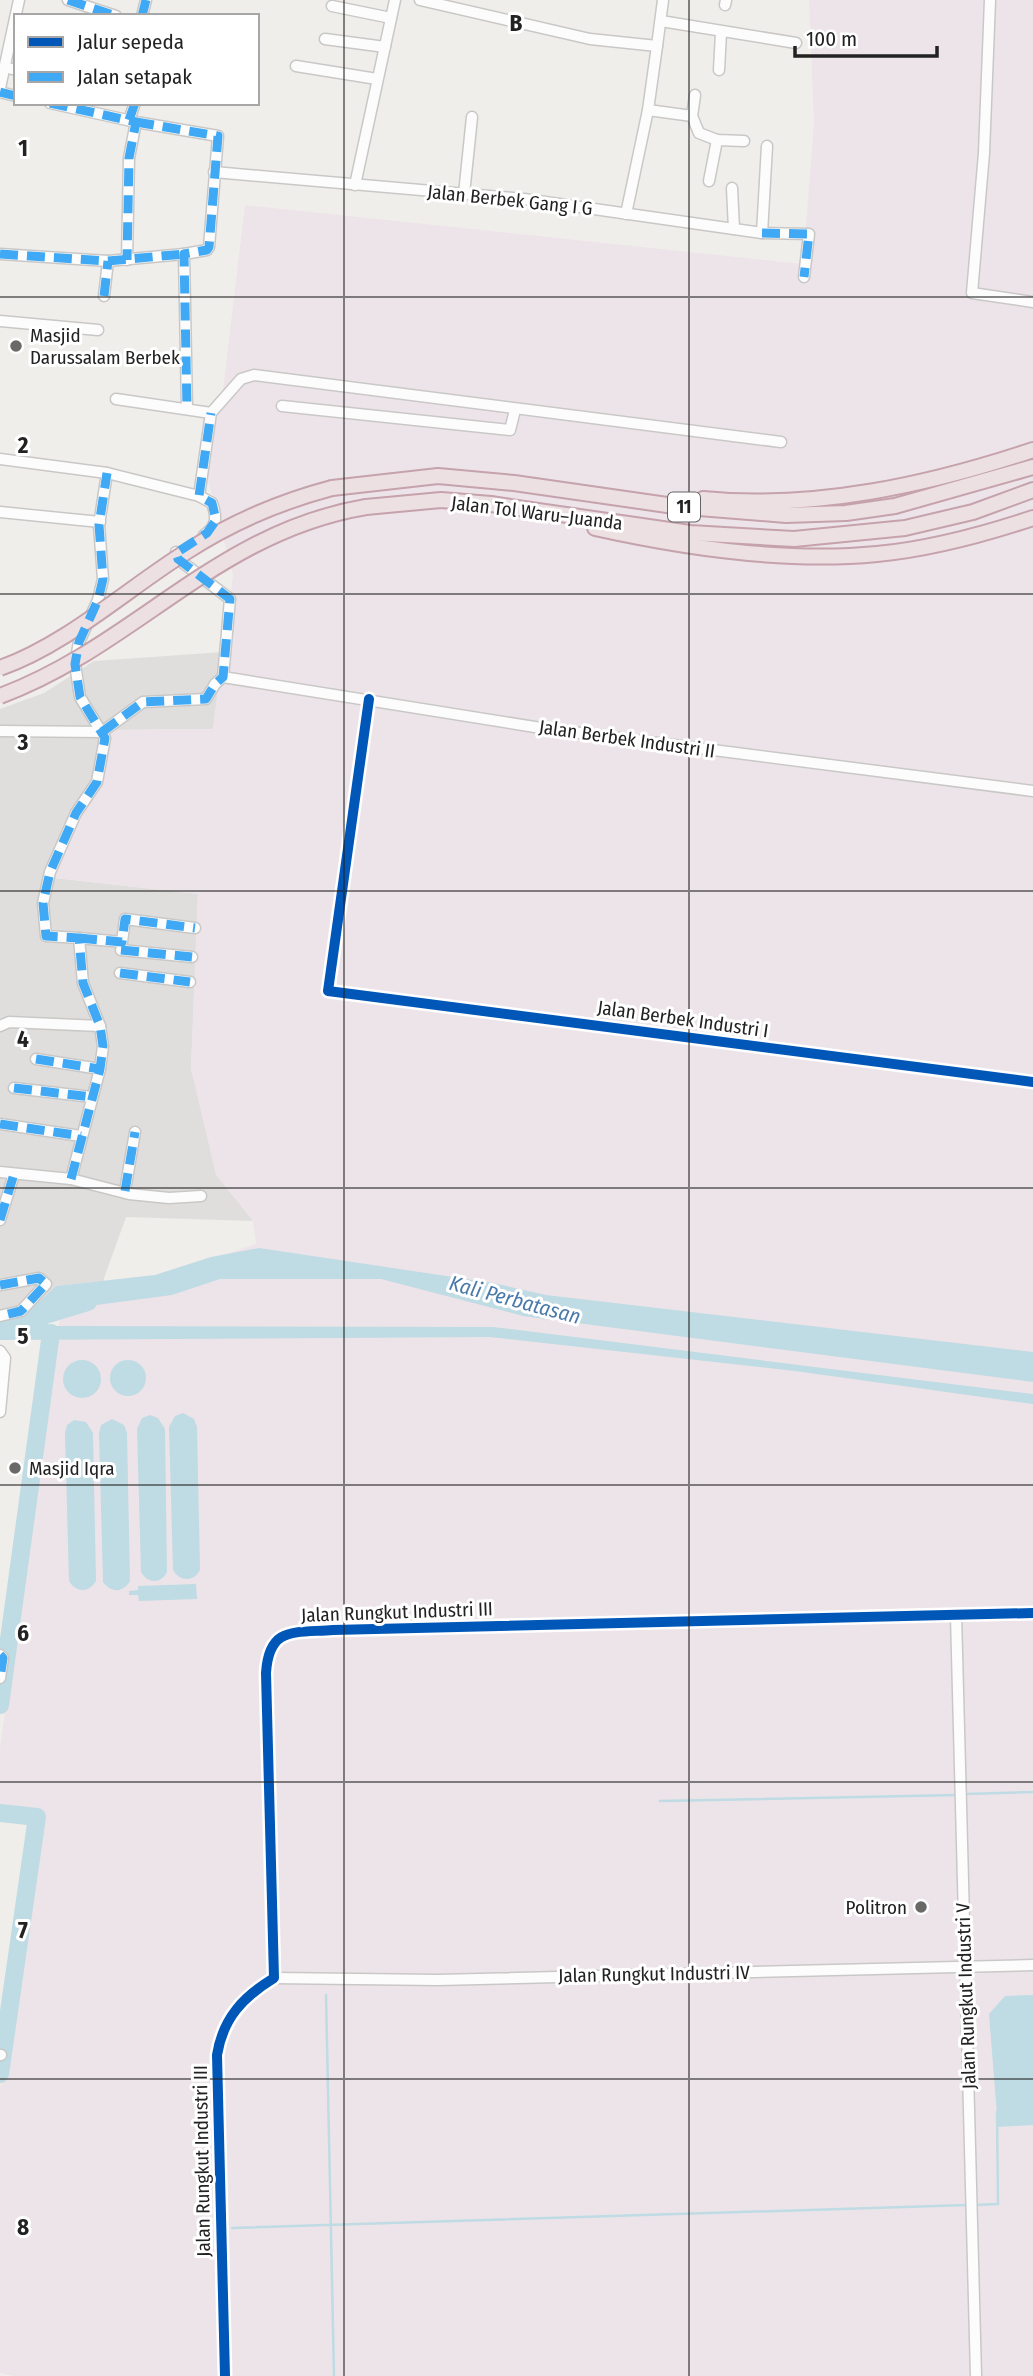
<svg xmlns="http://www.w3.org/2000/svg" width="1033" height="2376" viewBox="0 0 1033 2376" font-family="'Fira Sans Condensed',sans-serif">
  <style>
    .residential { fill: #dfdedc }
    .industrial { fill: #ede4e9 }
    .water { fill: #bfdbe3 }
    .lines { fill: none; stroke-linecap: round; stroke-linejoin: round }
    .stream { stroke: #bfdbe3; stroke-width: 2.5 }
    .river { stroke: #bfdbe3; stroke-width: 18 }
    .minor-casing { stroke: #c9c8c7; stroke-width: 13 }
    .highway-casing { stroke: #c5a2ac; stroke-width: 18 }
    .minor { stroke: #fdfcfc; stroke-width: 10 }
    .highway { stroke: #ece0e2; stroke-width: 14 }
    .highway-bridge-casing { stroke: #c5a2ac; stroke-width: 18; stroke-linecap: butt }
    .highway-bridge { stroke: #ece0e2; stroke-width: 14 }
    .quiet { stroke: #3fa9f5; stroke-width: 9; stroke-dasharray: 18 9; stroke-linecap: butt }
    .cycleway-casing { stroke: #fff; stroke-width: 15 }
    .cycleway { stroke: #0057b8; stroke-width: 10 }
    .grid { fill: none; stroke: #222; stroke-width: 2; stroke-opacity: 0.55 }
    .poi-dot { fill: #6a6968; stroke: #fff; stroke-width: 2.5 }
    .labels { text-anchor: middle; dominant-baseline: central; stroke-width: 6; stroke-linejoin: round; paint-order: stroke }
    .shield { fill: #fff; stroke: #646464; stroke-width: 2 }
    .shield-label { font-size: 18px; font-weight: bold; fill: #222 }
    .street-label { font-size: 19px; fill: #222; stroke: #fff }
    .poi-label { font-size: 19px; fill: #222; stroke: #fff; text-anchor: start }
    .water-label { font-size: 21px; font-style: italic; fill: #4a7aab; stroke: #fff }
    .grid-label { font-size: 23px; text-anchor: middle; font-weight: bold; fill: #222; stroke: #fff; stroke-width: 6; stroke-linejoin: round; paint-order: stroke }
  </style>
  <rect width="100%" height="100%" fill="#f0eeeb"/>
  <!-- residential -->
  <polygon class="residential" points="223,652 213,729 108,730 96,793 65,837 55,878 198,894 191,1069 239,1201 253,1221 126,1217 103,1281 56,1286 34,1306 0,1323 0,709 44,693 94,661"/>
  <!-- industrial -->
  <polygon class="industrial" points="809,0 1033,0 1033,2376 14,2376 0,2373 0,2088 43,1815 0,1811 0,1748 61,1309 256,1244 253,1221 216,1175 191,1069 198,894 55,878 65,837 96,793 108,730 213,729 233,575 205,469 222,398 245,205 803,264 814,123"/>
  <!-- water -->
  <g class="water">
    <polygon points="259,1248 493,1283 546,1295 1033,1352 1033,1382 523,1316 381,1279 220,1279 172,1295 51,1311 48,1326 493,1327 1033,1394 1033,1404 795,1371 490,1337 0,1340 0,1323 34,1306 56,1286 155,1275 211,1257"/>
    <circle cx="128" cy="1378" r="18"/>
    <circle cx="82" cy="1379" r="19"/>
    <path d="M183,1413L194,1419L197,1427L200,1570C194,1582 180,1582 173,1570L169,1427L175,1416Z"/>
    <path d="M150,1415L158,1418L165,1429L167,1572C161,1584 148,1584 141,1572L137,1429L142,1418Z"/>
    <path d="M112,1419L124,1425L127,1433L130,1581C123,1593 111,1593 103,1582L99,1434L101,1425Z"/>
    <path d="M74,1420L86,1422L93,1433L96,1581C89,1593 76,1593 69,1581L65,1433L67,1425Z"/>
    <polygon points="196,1584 197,1599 139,1601 138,1595 129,1595 129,1591 138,1590 138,1586"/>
    <polygon points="1033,1995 1033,2125 998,2127 989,2014 1005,1996"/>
  </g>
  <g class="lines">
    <!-- stream -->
    <g class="stream">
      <polyline points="965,1794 1033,1792"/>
      <polyline points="660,1801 958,1795"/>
      <polyline points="326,1995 334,2376"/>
      <polyline points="974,2205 998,2204 997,2112"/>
      <polyline points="232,2228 967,2205"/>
    </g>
    <!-- river -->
    <g class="river">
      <polyline points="0,1329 88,1302"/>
      <polyline points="0,1705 51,1333"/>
      <polyline points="0,1813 37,1817 0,2074"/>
    </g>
    <defs>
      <g id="minor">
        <polyline points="68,0 116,16"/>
        <polyline points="420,0 590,39 657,46 663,0"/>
        <polyline points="990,0 984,153 972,293 1033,302"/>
        <polyline points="725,5 726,0"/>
        <polyline points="332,6 391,18"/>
        <polyline points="142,16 146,0"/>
        <polyline points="661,21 796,43"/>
        <polyline points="325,39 385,47"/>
        <polyline points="296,66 377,79"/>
        <polyline points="4,67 16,70"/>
        <polyline points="719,70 721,33"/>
        <polyline points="0,88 19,0"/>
        <polyline points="0,92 16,96"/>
        <polyline points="50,103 136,122 129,158 127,260"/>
        <polyline points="648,110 692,116 699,133 717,140 744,141"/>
        <polyline points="692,116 695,95"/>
        <polyline points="129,120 135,103"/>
        <polyline points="136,122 218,136 209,247 207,250 184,254 187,409"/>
        <polyline points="214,172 524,199 762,233 767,146"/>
        <polyline points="709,181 717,140"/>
        <polyline points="355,185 395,0"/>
        <polyline points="732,188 734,229"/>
        <polyline points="464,194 472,117"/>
        <polyline points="626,214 648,110 657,46"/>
        <polyline points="762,233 809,234 804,277"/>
        <polyline points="0,254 108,261 184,254"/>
        <polyline points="104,296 108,261"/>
        <polyline points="0,321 98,330"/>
        <polyline points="116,399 211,413"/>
        <polyline points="282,406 510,430 515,410"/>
        <polyline points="211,413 241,379 254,375 781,442"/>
        <path d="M0,459L107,473L199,496L212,503C217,517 217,526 204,535"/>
        <polyline points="199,496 211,413"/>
        <polyline points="0,512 100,522"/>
        <polyline points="176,552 178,559 230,599 223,677"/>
        <polyline points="223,677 541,728 1033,791"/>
        <polyline points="369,699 328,991 1033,1082"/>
        <polyline points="0,731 102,732 143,702 206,699 215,684 223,677"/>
        <polyline points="79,938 122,942 125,919 195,928"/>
        <polyline points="121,950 192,957"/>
        <polyline points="120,973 190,982"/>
        <polyline points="0,1026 9,1022 100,1026"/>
        <polyline points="36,1059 100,1069"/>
        <polyline points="14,1088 92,1097"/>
        <polyline points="0,1124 81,1136"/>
        <polyline points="0,1172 71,1179 129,1194 169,1198 201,1196"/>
        <polyline points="71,1179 100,1069 103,1046 100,1026 83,983 79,938 46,936 43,903 50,872 76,813 97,782 105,738 80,697 75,664 79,642 98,600 103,579 99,525 107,473"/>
        <polyline points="125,1191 135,1132"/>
        <polyline points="0,1220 14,1174"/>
        <polyline points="0,1285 39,1278 46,1284 21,1311 0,1316"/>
        <polyline points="0,1351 5,1358 0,1412"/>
        <polyline points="956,1615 976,2376"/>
        <polyline points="0,1655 3,1658 0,1678"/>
        <polyline points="274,1978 438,1980 1033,1965"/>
        <polyline points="0,2055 1,2055"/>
        <path d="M225,2376L217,2055C223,2018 243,1997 274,1978L266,1673C269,1626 294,1633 333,1630L1033,1613"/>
      </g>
      <g id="highway">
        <polyline points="332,488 438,476 514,483 674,506 786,515 846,513 895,506 1033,467"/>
        <path d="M703,499C814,510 928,485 1033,450"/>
        <polyline points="366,507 441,500 491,504 690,533 794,539 905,528 973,512 1033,490"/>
        <path d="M595,528C685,548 785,563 877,554C931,549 982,535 1033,518"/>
      </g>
    </defs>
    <!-- minor casing -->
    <use href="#minor" class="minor-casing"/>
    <!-- highway casing -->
    <use href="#highway" class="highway-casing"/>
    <!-- minor -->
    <use href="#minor" class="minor"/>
    <!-- highway -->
    <use href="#highway" class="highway"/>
    <defs>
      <g id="highway-bridge">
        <path d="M0,668C66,645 127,589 186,552C232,522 279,502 332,488"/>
        <path d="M0,696C135,646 216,532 366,507"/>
      </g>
    </defs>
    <!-- highway-bridge casing -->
    <use href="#highway-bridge" class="highway-bridge-casing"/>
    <!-- highway-bridge -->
    <use href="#highway-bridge" class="highway-bridge"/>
    <!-- quiet -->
    <g class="quiet">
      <polyline points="68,0 116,16"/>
      <polyline points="142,16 146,0"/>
      <polyline points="0,92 16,96"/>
      <polyline points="50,103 136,122 129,158 127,260"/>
      <polyline points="129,120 135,103"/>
      <polyline points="136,122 218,136 209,247 207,250 184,254 187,409"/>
      <polyline points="762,233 809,234 804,277"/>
      <polyline points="0,254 108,261 184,254"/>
      <polyline points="104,296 108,261"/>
      <polyline points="102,732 143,702 206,699 215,684 223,677 230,599 178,559 176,553 207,533 216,520 212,503 199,496 211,413"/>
      <polyline points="79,938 122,942 125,919 195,928"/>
      <polyline points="121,950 192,957"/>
      <polyline points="120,973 190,982"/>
      <polyline points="36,1059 100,1069"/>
      <polyline points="14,1088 92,1097"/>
      <polyline points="0,1124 81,1136"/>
      <polyline points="71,1179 100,1069 103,1046 100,1026 83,983 79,938 46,936 43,903 50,872 76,813 97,782 105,738 80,697 75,664 79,642 98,600 103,579 99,525 107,473"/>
      <polyline points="125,1191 135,1132"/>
      <polyline points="0,1220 14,1174"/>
      <polyline points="0,1285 39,1278 46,1284 21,1311 0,1316"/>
      <polyline points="0,1655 3,1658 0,1678"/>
    </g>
    <defs>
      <g id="cycleway">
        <polyline points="369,699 328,991 1033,1082"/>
        <path d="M225,2376L217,2055C223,2018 243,1997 274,1978L266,1673C269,1626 294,1633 333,1630L1033,1613"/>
      </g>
    </defs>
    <!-- cycleway casing -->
    <use href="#cycleway" class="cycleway-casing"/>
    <!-- cycleway -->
    <use href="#cycleway" class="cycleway"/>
  </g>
  <!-- grid -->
  <path class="grid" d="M344,0V2376M689,0V2376M0,297H1033M0,594H1033M0,891H1033M0,1188H1033M0,1485H1033M0,1782H1033M0,2079H1033"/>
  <!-- markers -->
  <g class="poi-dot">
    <circle cx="16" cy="346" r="7"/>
    <circle cx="15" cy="1468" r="7"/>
    <circle cx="921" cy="1907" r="7"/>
  </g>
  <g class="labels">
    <!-- shield labels -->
    <rect class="shield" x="668" y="492.5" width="32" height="29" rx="5"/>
    <g class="shield-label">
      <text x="684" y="507">11</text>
    </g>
    <!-- street labels -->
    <g class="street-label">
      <text transform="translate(510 200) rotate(6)">Jalan Berbek Gang I G</text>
      <text transform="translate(537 513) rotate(7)">Jalan Tol Waru–Juanda</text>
      <text transform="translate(627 739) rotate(8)">Jalan Berbek Industri II</text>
      <text transform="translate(683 1019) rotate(8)">Jalan Berbek Industri I</text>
      <text transform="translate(397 1612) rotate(-2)">Jalan Rungkut Industri III</text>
      <text transform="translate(654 1974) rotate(-1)">Jalan Rungkut Industri IV</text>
      <text transform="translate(966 1996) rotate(-92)">Jalan Rungkut Industri V</text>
      <text transform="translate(202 2161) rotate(-91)">Jalan Rungkut Industri III</text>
    </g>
    <!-- poi labels -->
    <g class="poi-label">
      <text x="30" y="335">Masjid<tspan x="30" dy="22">Darussalam Berbek</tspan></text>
      <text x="29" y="1468">Masjid Iqra</text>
      <text x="907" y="1907" text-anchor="end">Politron</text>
    </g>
    <!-- water labels -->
    <g class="water-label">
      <text transform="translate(515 1300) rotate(15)">Kali Perbatasan</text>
    </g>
  </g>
  <g class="grid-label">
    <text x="516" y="31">B</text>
    <text x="23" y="156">1</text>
    <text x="23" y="453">2</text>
    <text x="23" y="750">3</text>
    <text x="23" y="1047">4</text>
    <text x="23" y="1344">5</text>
    <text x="23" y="1641">6</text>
    <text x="23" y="1938">7</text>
    <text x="23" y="2235">8</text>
  </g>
  <!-- legend -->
  <rect x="14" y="14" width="245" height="91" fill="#ffffff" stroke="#a7a7a7" stroke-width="2"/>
  <rect x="28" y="37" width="35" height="10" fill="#0057b8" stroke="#a7a7a7" stroke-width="2"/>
  <text x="77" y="49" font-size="21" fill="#222222">Jalur sepeda</text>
  <rect x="28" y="72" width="35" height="10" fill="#3fa9f5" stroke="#a7a7a7" stroke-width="2"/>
  <text x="77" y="84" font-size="21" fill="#222222">Jalan setapak</text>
  <!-- scale -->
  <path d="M795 46v10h142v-10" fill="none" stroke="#222222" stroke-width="3.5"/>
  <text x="806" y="46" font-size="21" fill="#222222" stroke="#ffffff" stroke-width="5" paint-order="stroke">100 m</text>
</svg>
